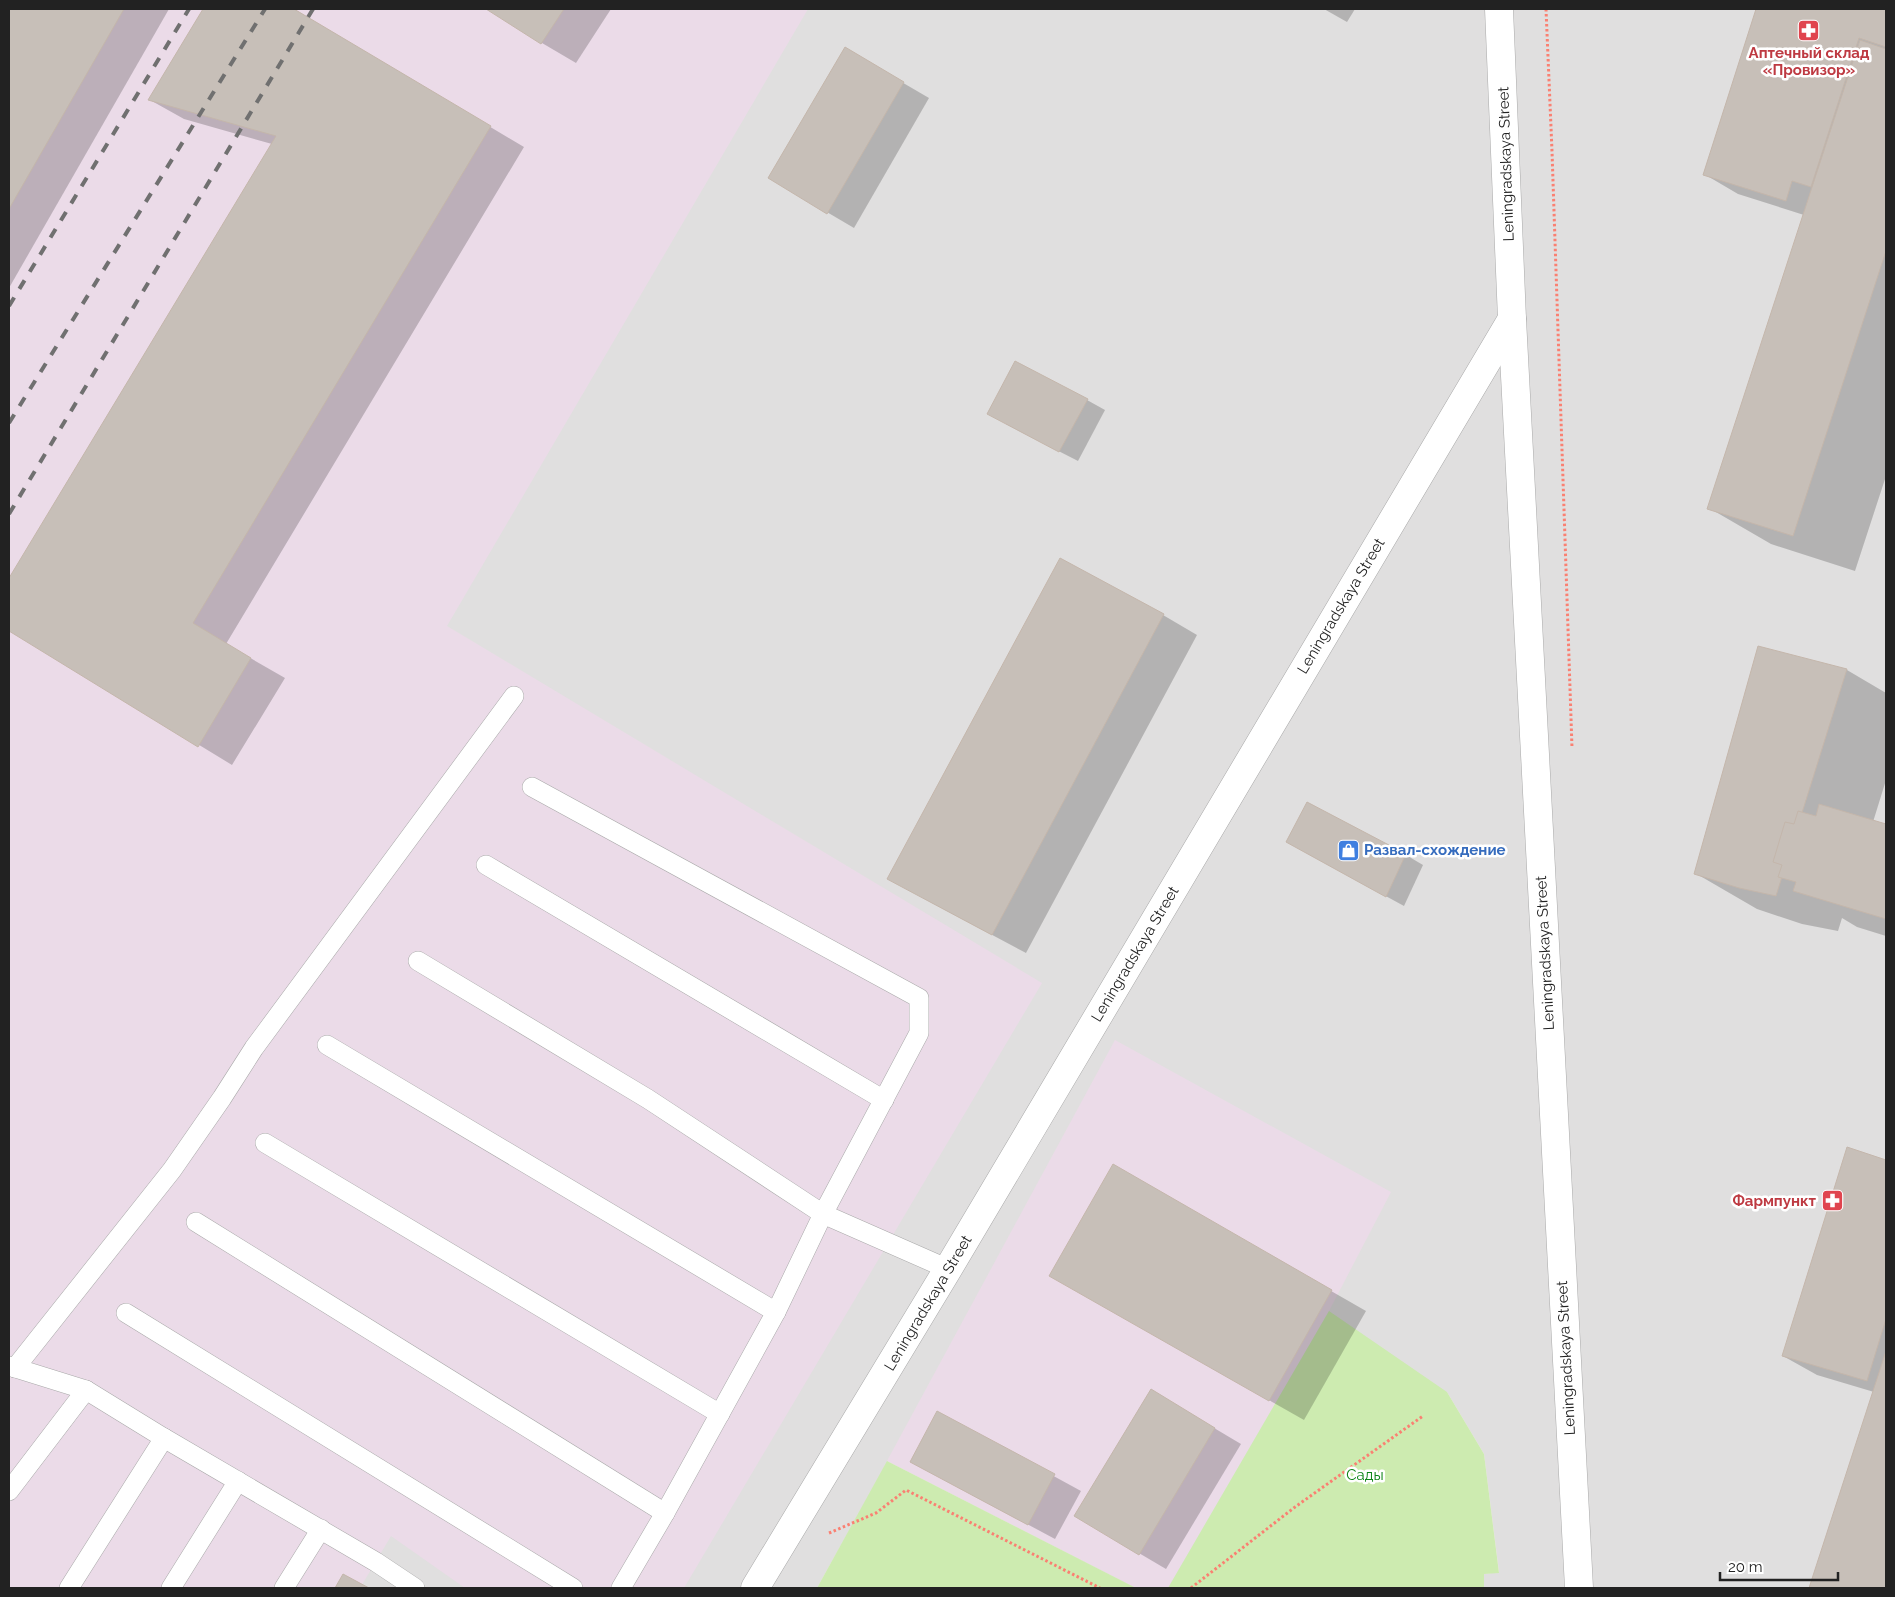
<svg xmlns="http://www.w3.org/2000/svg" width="1895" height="1597" viewBox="0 0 1895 1597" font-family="Raleway,sans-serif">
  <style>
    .residential { fill: #e0dfdf }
    .industrial { fill: #ebdbe8 }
    .grass { fill: #cdebb0 }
    .shadow { fill: #0003 }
    .building { fill: #c7bfb8; stroke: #c4b6ab }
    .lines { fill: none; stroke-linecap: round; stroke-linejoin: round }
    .service-casing { stroke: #a9a9a9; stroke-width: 20 }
    .minor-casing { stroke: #a9a9a9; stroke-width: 29 }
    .tertiary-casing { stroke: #a9a9a9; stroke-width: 29 }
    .path { stroke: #fa8072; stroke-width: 3; stroke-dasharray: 2.5 2.5; stroke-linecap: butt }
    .service { stroke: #fff; stroke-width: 19 }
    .minor { stroke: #fff; stroke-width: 28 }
    .tertiary { stroke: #fff; stroke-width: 28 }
    .rail { stroke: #707070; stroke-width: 4; stroke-dasharray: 10 10; stroke-linecap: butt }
    .labels { text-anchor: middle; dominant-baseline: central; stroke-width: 5; stroke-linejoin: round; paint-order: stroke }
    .health-label { font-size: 15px; font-weight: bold; fill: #be3a42; stroke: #fff }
    .street-label { font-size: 15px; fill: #222; stroke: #fff }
    .shop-label { font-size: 15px; font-weight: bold; fill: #366cbe; stroke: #fff; text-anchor: start }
    .park-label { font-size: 15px; fill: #0c8416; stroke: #fff }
  </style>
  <rect width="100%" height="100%" fill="#f2efe9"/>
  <!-- residential -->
  <polygon class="residential" points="9,9 1886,9 1886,1588 1484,1588 1484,1574 1499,1572 1484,1454 1447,1392 1168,1588 1136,1588 888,1461 817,1588 9,1588"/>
  <!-- industrial -->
  <g class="industrial">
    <polygon points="9,9 808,9 447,626 1042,983 684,1588 465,1588 391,1536 360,1588 9,1588"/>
    <polygon points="1115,1040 1391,1192 1329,1311 1168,1588 1136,1588 887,1461"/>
  </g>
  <!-- grass -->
  <g class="grass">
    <polygon points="1329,1311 1447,1392 1484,1454 1499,1573 1484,1574 1484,1588 1168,1588"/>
    <polygon points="887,1461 1136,1588 817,1588"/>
  </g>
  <!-- shadow -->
  <g class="shadow">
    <polygon points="9,9 169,9 9,288"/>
    <polygon points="205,9 293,9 524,147 226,644 285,678 232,765 9,629 9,580 272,144 184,119 150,100"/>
    <polygon points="489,9 611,9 576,63 542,43"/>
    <polygon points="1324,9 1355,9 1347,22"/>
    <polygon points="1757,9 1886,9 1886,476 1855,571 1771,544 1709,508 1804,215 1738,194 1704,174"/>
    <polygon points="845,49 929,98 854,228 769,178"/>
    <polygon points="1087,400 1105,410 1078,461 1006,424"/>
    <polygon points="1163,615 1197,635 1026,953 923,898"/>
    <polygon points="1759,647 1847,670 1886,693 1886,780 1873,822 1886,825 1886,936 1857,927 1842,918 1838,931 1802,924 1757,909 1695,873"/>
    <polygon points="1305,852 1406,855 1423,865 1404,906"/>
    <polygon points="1848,1149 1886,1161 1886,1588 1810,1588 1874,1392 1817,1375 1783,1356"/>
    <polygon points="1113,1166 1366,1311 1304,1420 1051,1276"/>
    <polygon points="1177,1406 1241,1444 1166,1569 1076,1516"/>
    <polygon points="938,1413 1081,1491 1055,1539 911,1462"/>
  </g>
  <!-- building -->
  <g class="building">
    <polygon points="9,9 124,9 9,209"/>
    <polygon points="203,9 294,9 491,126 193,623 251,658 198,747 9,631 9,578 276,136 148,100"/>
    <polygon points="486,9 564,9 541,44"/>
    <polygon points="1756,9 1886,9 1886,47 1859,38 1811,187 1792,181 1786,201 1703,175"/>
    <polygon points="1860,40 1886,49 1886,251 1793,536 1707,509"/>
    <polygon points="845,47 904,82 827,214 768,178"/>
    <polygon points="1015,361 1088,399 1059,452 987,414"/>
    <polygon points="1060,558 1164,614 992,935 887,879"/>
    <polygon points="1758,646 1847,669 1776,896 1739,888 1694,874"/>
    <polygon points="1307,802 1406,854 1386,897 1286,842"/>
    <polygon points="1819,804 1886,824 1886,919 1793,891 1796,882 1778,877 1782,865 1773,862 1785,822 1794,824 1798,811 1816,816"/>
    <polygon points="1847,1147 1886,1160 1886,1319 1867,1381 1782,1356"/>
    <polygon points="1113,1164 1332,1290 1269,1401 1049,1276"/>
    <polygon points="1886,1351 1886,1588 1809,1588"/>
    <polygon points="1151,1389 1215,1428 1139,1555 1074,1516"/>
    <polygon points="937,1411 1055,1474 1028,1525 910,1462"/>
    <polygon points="343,1574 369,1588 335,1588"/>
  </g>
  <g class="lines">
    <defs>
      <g id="service">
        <polyline points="486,865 884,1100"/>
        <polyline points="418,961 648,1099 823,1214 919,1033 919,998 532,787"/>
        <polyline points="327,1045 776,1312"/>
        <polyline points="265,1143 720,1414"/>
        <polyline points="196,1222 665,1513"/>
        <polyline points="126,1313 573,1588"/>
        <polyline points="9,1366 86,1390 164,1438 376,1562 415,1588"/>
        <polyline points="15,1368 172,1170 222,1098 254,1048 514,696"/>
        <polyline points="9,1491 86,1390"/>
        <polyline points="69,1588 164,1438"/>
        <polyline points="171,1588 238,1481"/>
        <polyline points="284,1588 321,1529"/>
        <polyline points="621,1588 665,1513 776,1312 823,1214 948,1269"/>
      </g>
      <polyline id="minor" points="755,1588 948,1269 1512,319"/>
      <polyline id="tertiary" points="1499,9 1512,319 1579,1588"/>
    </defs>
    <!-- service casing -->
    <use href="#service" class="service-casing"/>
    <!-- minor casing -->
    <use href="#minor" class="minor-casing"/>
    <!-- tertiary casing -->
    <use href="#tertiary" class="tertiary-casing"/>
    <!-- path -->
    <g class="path">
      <polyline points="1546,9 1552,151 1572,748"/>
      <polyline points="829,1533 876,1513 906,1490 1100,1588"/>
      <polyline points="1191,1588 1295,1507 1423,1416"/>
    </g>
    <!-- service -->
    <use href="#service" class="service"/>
    <!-- minor -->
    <use href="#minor" class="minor"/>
    <!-- tertiary -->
    <use href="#tertiary" class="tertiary"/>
    <!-- rail -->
    <g class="rail">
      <polyline points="9,306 189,9"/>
      <polyline points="9,423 265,9"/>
      <polyline points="9,514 313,9"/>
    </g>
  </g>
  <!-- icons -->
  <defs>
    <symbol id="pharmacy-square" viewBox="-11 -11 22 22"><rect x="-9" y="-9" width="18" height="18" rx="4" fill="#e0444e" stroke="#fff"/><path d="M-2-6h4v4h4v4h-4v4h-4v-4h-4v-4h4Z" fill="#fff"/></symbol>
    <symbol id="shop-square" viewBox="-11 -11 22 22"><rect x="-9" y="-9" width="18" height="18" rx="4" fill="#3f7fe0" stroke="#fff"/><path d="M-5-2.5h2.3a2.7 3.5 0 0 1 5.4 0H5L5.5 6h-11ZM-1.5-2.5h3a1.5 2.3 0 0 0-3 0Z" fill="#fff"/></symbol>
  </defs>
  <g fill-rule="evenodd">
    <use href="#pharmacy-square" x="1796" y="18" width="25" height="25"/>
    <use href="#shop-square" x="1336" y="838" width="25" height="25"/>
    <use href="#pharmacy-square" x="1820" y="1188" width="25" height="25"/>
  </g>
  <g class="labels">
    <!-- health labels -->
    <g class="health-label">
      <text x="1809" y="53">Аптечный склад<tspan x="1809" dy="17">«Провизор»</tspan></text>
      <text x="1816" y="1201" text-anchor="end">Фармпункт</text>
    </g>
    <!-- street labels -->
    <g class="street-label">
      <text transform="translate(1506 164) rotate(-92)">Leningradskaya Street</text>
      <text transform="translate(1341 606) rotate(-59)">Leningradskaya Street</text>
      <text transform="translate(1545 953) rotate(-93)">Leningradskaya Street</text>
      <text transform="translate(1135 954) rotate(-59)">Leningradskaya Street</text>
      <text transform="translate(928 1303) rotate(-59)">Leningradskaya Street</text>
      <text transform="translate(1566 1358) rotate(-93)">Leningradskaya Street</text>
    </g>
    <!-- shop labels -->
    <g class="shop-label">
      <text x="1364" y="850">Развал-схождение</text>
    </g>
    <!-- park labels -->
    <g class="park-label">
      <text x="1365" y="1475">Сады</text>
    </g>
  </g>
  <!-- border -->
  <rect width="1895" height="1597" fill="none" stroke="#222222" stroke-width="20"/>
  <!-- scale -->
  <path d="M1720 1572v8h118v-8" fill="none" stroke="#222222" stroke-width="2.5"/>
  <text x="1728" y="1572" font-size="15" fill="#222222" stroke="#ffffff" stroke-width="4" paint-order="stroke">20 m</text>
</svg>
